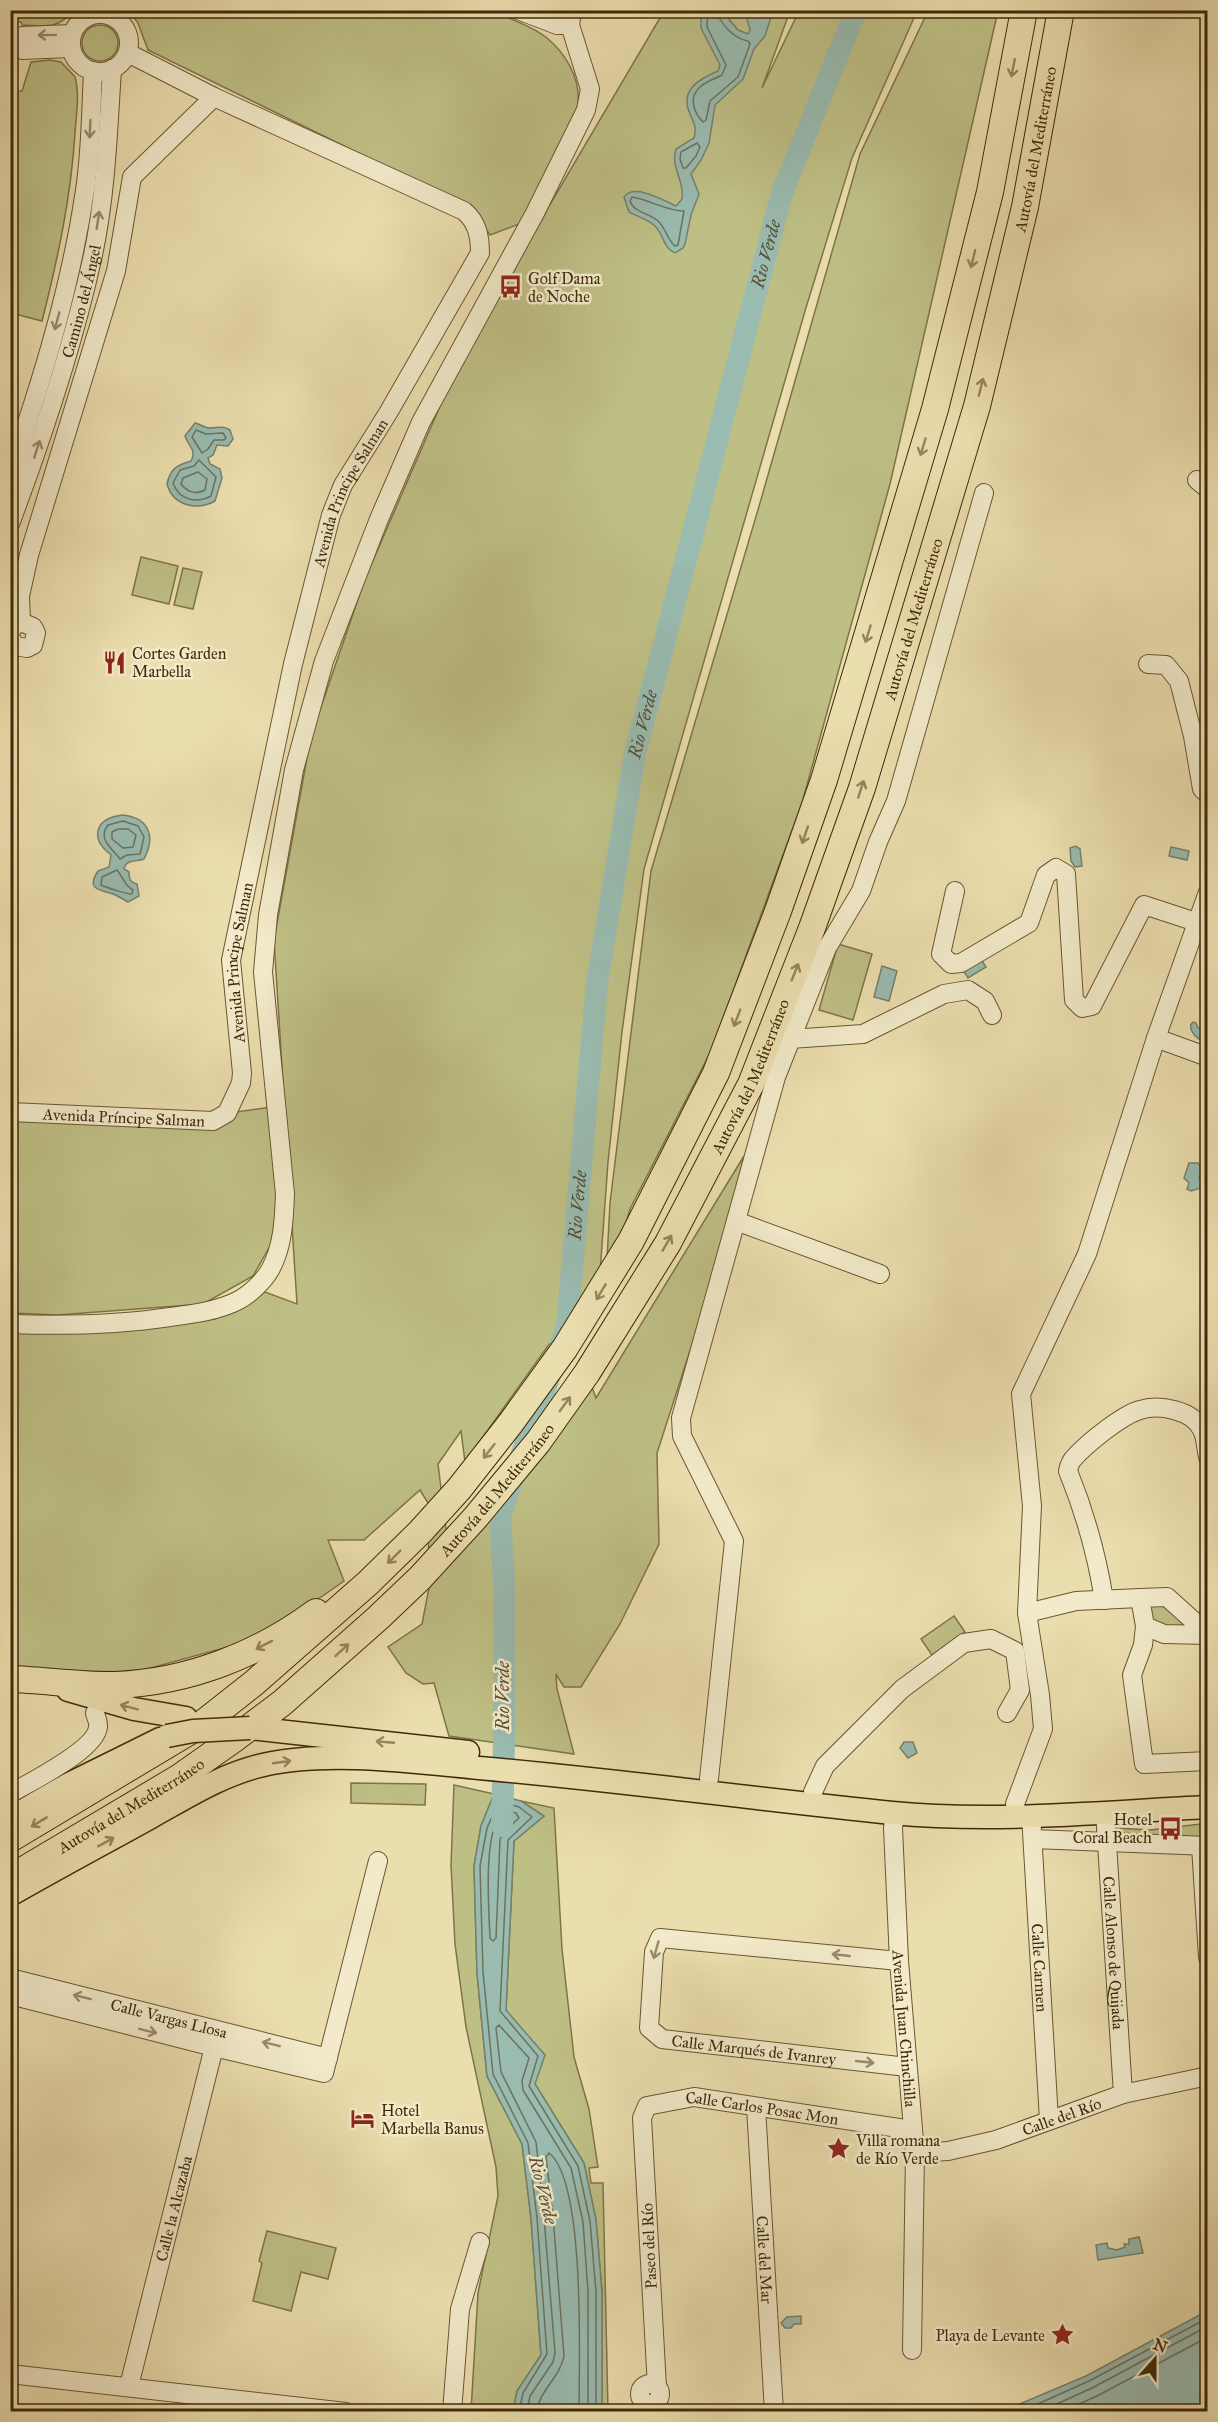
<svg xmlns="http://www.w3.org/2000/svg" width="1218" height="2422" viewBox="0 0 1218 2422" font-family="'IM FELL Great Primer',serif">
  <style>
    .green { fill: #bebf85; stroke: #7f7447; stroke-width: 1.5 }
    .water { fill: #99bbb0; stroke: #75816d; stroke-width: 1.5 }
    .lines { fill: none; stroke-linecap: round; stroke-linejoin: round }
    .shore { stroke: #6c725c; stroke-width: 1.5 }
    .river { stroke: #99bbb0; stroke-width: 22 }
    .minor-casing { stroke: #6b5632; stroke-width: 20 }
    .major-casing { stroke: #402909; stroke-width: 25 }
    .highway-casing { stroke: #402909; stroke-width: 28 }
    .minor { stroke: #f2eaca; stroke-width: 18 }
    .major { stroke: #ebdeae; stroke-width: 22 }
    .highway { stroke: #ebdeae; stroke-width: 26 }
    .major-bridge-casing { stroke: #402909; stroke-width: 25; stroke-linecap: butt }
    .major-bridge { stroke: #ebdeae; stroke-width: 22 }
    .oneway { stroke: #998a6a }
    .oneway2 { stroke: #96845c }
    .labels { text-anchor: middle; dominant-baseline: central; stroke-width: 5; stroke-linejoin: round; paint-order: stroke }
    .street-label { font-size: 16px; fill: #402909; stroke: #f2eaca }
    .poi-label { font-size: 16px; fill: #402909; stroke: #f2eaca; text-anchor: start }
    .water-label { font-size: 18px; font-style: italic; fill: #564e33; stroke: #f2eaca }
  </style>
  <rect width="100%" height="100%" fill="#ebdeae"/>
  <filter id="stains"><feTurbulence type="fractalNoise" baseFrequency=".00333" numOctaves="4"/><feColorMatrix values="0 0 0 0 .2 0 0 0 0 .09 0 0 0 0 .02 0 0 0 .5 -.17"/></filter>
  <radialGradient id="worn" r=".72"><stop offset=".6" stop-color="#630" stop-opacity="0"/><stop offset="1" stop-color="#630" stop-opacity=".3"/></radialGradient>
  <!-- green -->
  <g class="green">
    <path d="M10,11H73C57,30 45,26 22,25L21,22H11Z"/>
    <path d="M129,11H493C509,19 533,26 547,38C565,53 580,77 578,102C575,134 538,193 522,223L490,235L473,209L148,50L138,23Z"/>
    <polygon points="664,11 790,11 762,88 799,11 917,11 852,158 805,311 644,869 622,1032 608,1162 600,1273 465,1462 461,1431 438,1464 450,1561 511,1495 592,1387 596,1398 744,1156 716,1270 657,1453 659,1544 620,1624 581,1687 564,1687 556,1674 557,1689 574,1754 449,1736 434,1683 423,1684 406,1673 388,1647 422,1624 429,1588 428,1503 420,1490 364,1540 328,1540 344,1581 264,1637 136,1672 11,1670 11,1331 84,1333 215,1319 265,1292 297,1304 274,940 311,736 365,579 444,397 552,201"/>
    <polygon points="928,11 998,11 890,484 802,803 711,1051 630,1209 626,1223 607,1260 610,1203 651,871 760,503 860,154"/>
    <circle cx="100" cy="43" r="18"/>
    <path d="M50,60L61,62L75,77C80,94 76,116 75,133C71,197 58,258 42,321L11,313L10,92L22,91L31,62Z"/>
    <polygon points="141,557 178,566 169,604 132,595"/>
    <polygon points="183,568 202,572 193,609 174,605"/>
    <polygon points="838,944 872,954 853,1020 819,1010"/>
    <polygon points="271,1107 279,1204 270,1246 253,1276 203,1304 57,1315 11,1313 11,1119 236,1112"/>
    <polygon points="1154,1603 1160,1604 1193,1627 1172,1630 1151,1621 1150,1607"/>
    <polygon points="954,1616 965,1632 932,1655 921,1639"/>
    <polygon points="351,1783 426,1784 425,1805 351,1803"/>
    <polygon points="454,1785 494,1794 481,1826 474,1866 477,1973 487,2076 522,2144 531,2218 541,2355 517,2391 513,2411 471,2411 478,2293 498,2196 496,2167 466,2027 455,1944 451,1865"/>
    <polygon points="521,1801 554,1808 562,1949 574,2057 589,2109 598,2167 589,2168 591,2183 603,2183 608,2411 602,2411 602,2292 596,2220 584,2163 535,2084 506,2010 514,1841 544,1816"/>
    <polygon points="1200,1824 1201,1839 1119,1838 1116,1828 1150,1830"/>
    <polygon points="267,2231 336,2248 328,2279 301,2272 291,2311 253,2301 262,2263 259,2261"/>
  </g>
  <!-- water -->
  <g class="water">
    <path d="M705,10L722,11L738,30L748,34L750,30L745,11H773L765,36L754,49L743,79L715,105L709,143L701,160L691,174L699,194L691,215L685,244L683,248L675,253C663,248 664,235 655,226C649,220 637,216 629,212L624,197C634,183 663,200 676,206L682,199C685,181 670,167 676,149L694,138C697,128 694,123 690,114C679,90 699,79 718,71L720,65L701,28V14Z"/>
    <path d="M195,423C200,424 204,428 210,428C218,428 222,425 230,430L233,439L228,446L217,445L213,455L208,458L210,464L220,469L222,478L215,501C197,511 173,506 167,484C170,469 177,465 191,461C197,449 188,446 185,436Z"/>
    <path d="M123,815C149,818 156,836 144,859C136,862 126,859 124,869L129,872C129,879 130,882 137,884L139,896L128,902C123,899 118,896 113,894C101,890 85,890 98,871L109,867L111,855C89,838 95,818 123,815Z"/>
    <polygon points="1076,846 1080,849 1082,866 1075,867 1071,861 1070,848"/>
    <polygon points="1171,847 1189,851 1187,860 1169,856"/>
    <polygon points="981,959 986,967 968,978 963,970"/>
    <polygon points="882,966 897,971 889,1001 874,997"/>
    <path d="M1193,1022L1196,1023L1198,1028L1204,1030V1037L1199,1039C1194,1036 1187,1027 1193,1022Z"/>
    <polygon points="1189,1163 1198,1163 1203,1170 1199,1178 1203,1183 1201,1188 1191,1191 1187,1189 1189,1183 1184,1178"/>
    <polygon points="904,1742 913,1742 917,1753 908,1758 900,1748"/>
    <polygon points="494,1794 521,1801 544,1816 514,1841 506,2010 545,2055 535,2084 584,2163 596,2220 602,2292 602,2411 513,2411 517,2391 541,2355 531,2218 522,2144 487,2076 477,1973 474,1866 481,1826"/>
    <polygon points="1139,2237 1143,2253 1098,2260 1096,2245 1107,2243 1108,2248 1117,2250 1125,2247 1124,2244 1129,2244 1129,2239"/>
    <polygon points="1207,2311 1207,2411 1003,2411 1086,2376"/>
    <polygon points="801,2316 801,2324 794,2324 791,2328 785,2328 781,2323 787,2317"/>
  </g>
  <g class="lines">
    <!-- shore -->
    <g class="shore">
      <path d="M708,10L707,27L726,65L722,75C715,79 706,81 700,87C688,97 694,113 703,122L706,120L710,101L738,77L750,44L748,41C735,39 719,24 717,10"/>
      <polygon points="697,143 700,147 696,156 686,168 683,168 680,159 681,152"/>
      <path d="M632,197C650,200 667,211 684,211L678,245L675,246C667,240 666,228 658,221C649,213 634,213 630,201Z"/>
      <polygon points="196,430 206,434 223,433 226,438 224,440 214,440 208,449 202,453 192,437"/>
      <path d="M199,460L216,477L211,496C196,504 179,500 173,483L180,470L194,466Z"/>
      <path d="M198,472L207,479L205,490C196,495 187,492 181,484L183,478Z"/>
      <path d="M123,821L138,826L144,837L140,854L127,855L120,859C112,848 97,839 108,825Z"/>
      <polygon points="118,829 128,829 136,835 133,847 123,848 112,839 112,832"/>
      <path d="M117,870C123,877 124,885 133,890L132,894C129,895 105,887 101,885L102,877Z"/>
      <path d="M504,1810L516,1813L519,1818L504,1832L500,1839L496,1938L493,1941L490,1938C489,1911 482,1828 504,1810Z"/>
      <polyline points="519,2412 523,2393 547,2354 537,2218 528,2143 493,2074 483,1972 480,1866 487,1828 499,1801 519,1807 532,1817 508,1840 500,2011 538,2056 529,2086 578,2166 590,2221 596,2292 596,2412"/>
      <polyline points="527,2412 530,2396 553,2362 555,2353 544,2217 536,2142 501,2072 496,2028 499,2025 529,2058 522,2081 523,2090 571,2168 583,2222 588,2292 588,2412"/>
      <path d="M536,2412C540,2390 560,2377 564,2356L553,2216L546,2157L549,2153C586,2182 579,2362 579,2412"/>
      <polyline points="1020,2412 1089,2381 1208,2318"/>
      <polyline points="1039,2412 1092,2388 1208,2326"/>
      <polyline points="1061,2412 1097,2396 1208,2337"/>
    </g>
    <!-- river -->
    <path class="river" id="s1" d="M502,1826L504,1740V1582L500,1515L567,1327L597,983L635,754L782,193L856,10"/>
    <defs>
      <g id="minor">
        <polyline points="518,10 557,25 570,25"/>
        <circle cx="100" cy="43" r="29"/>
        <polyline points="22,36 72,34"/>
        <polyline points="22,50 71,48"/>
        <path d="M10,473C42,381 71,286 85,190C91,151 91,110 93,71"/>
        <polyline points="1197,480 1208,489"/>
        <path id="s2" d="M10,524C43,436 73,346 93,255C106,194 108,131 112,69"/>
        <polyline points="21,622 20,596 29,555 116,271 132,177 214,97"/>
        <polyline points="10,632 14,626 21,622 33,627 36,633 33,645 27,648 15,646 10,637"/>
        <polyline points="1148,664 1166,665 1179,681 1193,736 1202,789 1208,794"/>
        <polyline points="955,891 941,954 951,964 961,963 1029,923 1046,875 1056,868 1066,874 1074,1000 1082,1008 1092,1006 1144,905 1196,922"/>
        <polyline points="1156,1038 1208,1057"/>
        <polyline points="790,1039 863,1034 944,994 968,990 985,1001 992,1015"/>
        <path id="s3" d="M10,1112L213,1121L227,1113L241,1083L242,1073L231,960L293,664L331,515L343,485L388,413L480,253C480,236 477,222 464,211L214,97L128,53"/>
        <polyline points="736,1221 880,1274"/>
        <path d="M10,1324C64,1326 117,1325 170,1317C193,1314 217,1311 237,1301C249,1295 263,1282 270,1270C283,1247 284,1220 285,1194L263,972L268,915L294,770L324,661L379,519L421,422L535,213L586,110L590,89L570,25L572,10"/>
        <path d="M1104,1600C1097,1555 1085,1513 1068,1471C1069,1467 1070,1462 1073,1459C1086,1444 1122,1415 1140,1410C1159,1404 1193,1410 1202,1430C1206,1437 1206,1449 1208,1457"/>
        <polyline points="1027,1613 1076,1601 1140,1598"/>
        <polyline points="1145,1626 1143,1645 1132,1675 1144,1764 1208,1761"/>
        <polyline points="1208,1634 1167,1597 1140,1598 1145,1626 1164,1634 1208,1635"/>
        <polyline points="709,1779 734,1541 682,1436 681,1418 776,1077 827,948 861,891 878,842 896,801 984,493"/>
        <polyline points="813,1792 825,1766 902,1689 964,1643 991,1639 1015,1651 1020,1690 1007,1713"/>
        <path d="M10,1794C30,1782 96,1750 98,1727C99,1723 96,1717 95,1713"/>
        <polyline points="1015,1804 1043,1729 1040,1695 1027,1613 1032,1506 1021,1394 1087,1254 1156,1038 1208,892"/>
        <path id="s4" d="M1105,1812L1123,2094"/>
        <path id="s5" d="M895,1813L893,1828L899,1961L915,2153L912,2350"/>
        <path id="s6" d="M1031,1815L1049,2120"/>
        <polyline points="1033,1839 1208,1846"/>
        <polyline points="1201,1846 1208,1957"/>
        <path id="s7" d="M899,1961L660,1938L654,1952L649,2028L662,2039L907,2067"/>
        <path id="s8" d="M10,1978L328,2058"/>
        <polyline points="10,1995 214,2047 324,2073 378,1861"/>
        <path id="s9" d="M756,2107L774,2412"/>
        <path id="s10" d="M915,2153L948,2151L996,2140L1123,2094L1208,2076"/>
        <polyline points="10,2374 346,2412"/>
        <circle cx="650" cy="2394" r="10"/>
        <path id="s11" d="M129,2386L218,2031"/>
        <path id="s12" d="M657,2387L642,2118L647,2106L694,2097L912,2130"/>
        <polyline points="452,2412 460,2309 480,2242"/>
      </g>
      <g id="major">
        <polyline points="68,1690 134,1709 186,1718"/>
        <polyline points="250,1728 468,1752"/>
        <polyline points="10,1818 69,1784 160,1739"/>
        <path d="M10,1895C57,1868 104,1843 151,1817C187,1797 223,1774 263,1765C327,1750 414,1762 479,1768C617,1780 754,1799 892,1813C996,1823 1103,1812 1208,1807"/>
      </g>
      <g id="highway">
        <path d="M10,1679C45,1680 81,1686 116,1685C188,1682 258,1655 316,1612"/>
        <polyline points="10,1839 202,1724 254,1683 368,1583 420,1532 459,1489 510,1424 565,1348 631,1241 716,1073 778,911 824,780 935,409 990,192 1024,10"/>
        <path id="s13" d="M10,1878L180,1777L234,1739L282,1703L378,1618L420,1578L475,1518L538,1442L587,1373L668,1243L751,1084L812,928L862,788L977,406L1025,207L1061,10"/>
      </g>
    </defs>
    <!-- minor casing -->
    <use href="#minor" class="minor-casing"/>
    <!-- major casing -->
    <use href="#major" class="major-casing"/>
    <!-- highway casing -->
    <use href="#highway" class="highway-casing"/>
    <!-- minor -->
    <use href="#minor" class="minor"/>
    <!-- major -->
    <use href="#major" class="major"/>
    <!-- highway -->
    <use href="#highway" class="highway"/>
    <defs>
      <polyline id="major-bridge" points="167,1736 193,1731 250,1728"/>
    </defs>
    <!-- major-bridge casing -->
    <use href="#major-bridge" class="major-bridge-casing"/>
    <!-- major-bridge -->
    <use href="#major-bridge" class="major-bridge"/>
  </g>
  <!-- one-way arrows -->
  <defs><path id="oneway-shaft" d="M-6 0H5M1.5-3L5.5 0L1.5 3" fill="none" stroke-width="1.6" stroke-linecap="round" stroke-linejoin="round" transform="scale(1.5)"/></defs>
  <g class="oneway">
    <use href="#oneway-shaft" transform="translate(47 35) rotate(179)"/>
    <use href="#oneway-shaft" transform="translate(90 129) rotate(93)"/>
    <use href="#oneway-shaft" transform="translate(98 220) rotate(-81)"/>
    <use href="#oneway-shaft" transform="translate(57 321) rotate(105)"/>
    <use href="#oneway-shaft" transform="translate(37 449) rotate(-72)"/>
    <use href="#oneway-shaft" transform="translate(656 1950) rotate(106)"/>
    <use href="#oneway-shaft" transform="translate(841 1955) rotate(-174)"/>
    <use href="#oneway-shaft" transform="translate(82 1997) rotate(-166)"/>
    <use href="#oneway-shaft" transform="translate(148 2031) rotate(14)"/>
    <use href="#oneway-shaft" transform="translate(271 2044) rotate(-166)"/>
    <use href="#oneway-shaft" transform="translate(865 2062) rotate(6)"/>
  </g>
  <g class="oneway2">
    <use href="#oneway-shaft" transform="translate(1013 68) rotate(101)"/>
    <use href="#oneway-shaft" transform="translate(973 259) rotate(104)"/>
    <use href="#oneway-shaft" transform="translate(981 387) rotate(-76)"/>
    <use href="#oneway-shaft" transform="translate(923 447) rotate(107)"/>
    <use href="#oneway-shaft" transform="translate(868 634) rotate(107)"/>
    <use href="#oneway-shaft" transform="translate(861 789) rotate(-72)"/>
    <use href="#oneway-shaft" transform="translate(805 835) rotate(109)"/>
    <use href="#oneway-shaft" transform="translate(795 972) rotate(-68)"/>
    <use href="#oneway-shaft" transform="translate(737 1018) rotate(111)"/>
    <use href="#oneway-shaft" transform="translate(667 1243) rotate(-60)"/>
    <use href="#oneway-shaft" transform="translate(601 1292) rotate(121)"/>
    <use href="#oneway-shaft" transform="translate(565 1404) rotate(-54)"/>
    <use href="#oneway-shaft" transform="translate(489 1451) rotate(128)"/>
    <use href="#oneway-shaft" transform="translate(394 1557) rotate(135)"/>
    <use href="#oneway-shaft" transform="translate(264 1645) rotate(153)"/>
    <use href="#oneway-shaft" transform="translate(342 1650) rotate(-42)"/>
    <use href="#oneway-shaft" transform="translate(129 1707) rotate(-165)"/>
    <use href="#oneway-shaft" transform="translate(385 1742) rotate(-175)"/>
    <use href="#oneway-shaft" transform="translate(282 1762) rotate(-8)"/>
    <use href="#oneway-shaft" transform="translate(39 1822) rotate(149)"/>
    <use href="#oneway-shaft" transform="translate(106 1842) rotate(-29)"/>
  </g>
  <!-- icons -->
  <defs>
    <symbol id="bus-bare" viewBox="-9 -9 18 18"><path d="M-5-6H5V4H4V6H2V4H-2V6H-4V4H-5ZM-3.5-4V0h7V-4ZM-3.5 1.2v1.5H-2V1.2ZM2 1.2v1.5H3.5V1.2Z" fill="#8f2418" stroke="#f2eaca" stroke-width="2.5" paint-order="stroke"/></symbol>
    <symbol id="restaurant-bare" viewBox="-9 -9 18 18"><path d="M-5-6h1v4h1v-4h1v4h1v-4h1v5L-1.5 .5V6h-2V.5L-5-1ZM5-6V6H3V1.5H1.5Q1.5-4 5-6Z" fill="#8f2418" stroke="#f2eaca" stroke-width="2.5" paint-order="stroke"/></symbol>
    <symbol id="hotel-bare" viewBox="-9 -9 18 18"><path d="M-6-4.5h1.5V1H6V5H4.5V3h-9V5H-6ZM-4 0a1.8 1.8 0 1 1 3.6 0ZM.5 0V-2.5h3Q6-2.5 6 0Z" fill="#8f2418" stroke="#f2eaca" stroke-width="2.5" paint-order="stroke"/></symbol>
    <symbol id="sight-bare" viewBox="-9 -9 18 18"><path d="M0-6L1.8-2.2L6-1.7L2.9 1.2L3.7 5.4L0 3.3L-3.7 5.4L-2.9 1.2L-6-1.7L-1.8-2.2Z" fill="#8f2418" stroke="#f2eaca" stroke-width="2.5" paint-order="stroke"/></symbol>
  </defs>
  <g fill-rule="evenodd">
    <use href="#bus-bare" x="494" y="270" width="33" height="33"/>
    <use href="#restaurant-bare" x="98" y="646" width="33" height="33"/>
    <use href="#bus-bare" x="1154" y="1812" width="33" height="33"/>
    <use href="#hotel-bare" x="346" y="2102" width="33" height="33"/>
    <use href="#sight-bare" x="822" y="2132" width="33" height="33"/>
    <use href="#sight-bare" x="1046" y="2318" width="33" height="33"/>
  </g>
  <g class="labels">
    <!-- street labels -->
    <g class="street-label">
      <text stroke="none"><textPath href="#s13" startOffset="2086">Autovía del Mediterráneo</textPath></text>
      <text stroke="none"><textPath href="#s2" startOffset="234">Camino del Ángel</textPath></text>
      <text stroke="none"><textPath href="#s3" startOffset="860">Avenida Principe Salman</textPath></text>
      <text stroke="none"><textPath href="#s13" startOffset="1600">Autovía del Mediterráneo</textPath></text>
      <text stroke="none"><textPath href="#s3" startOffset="374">Avenida Principe Salman</textPath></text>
      <text stroke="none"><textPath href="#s13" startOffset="1114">Autovía del Mediterráneo</textPath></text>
      <text stroke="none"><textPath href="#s3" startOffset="114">Avenida Príncipe Salman</textPath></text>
      <text stroke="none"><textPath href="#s13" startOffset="627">Autovía del Mediterráneo</textPath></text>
      <text stroke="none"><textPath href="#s13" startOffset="141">Autovía del Mediterráneo</textPath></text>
      <text stroke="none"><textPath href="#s4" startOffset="141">Calle Alonso de Quijada</textPath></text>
      <text stroke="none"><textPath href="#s6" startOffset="153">Calle Carmen</textPath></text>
      <text stroke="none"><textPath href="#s8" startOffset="164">Calle Vargas Llosa</textPath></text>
      <text stroke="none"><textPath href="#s5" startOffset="216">Avenida Juan Chinchilla</textPath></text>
      <text stroke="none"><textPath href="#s7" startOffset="441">Calle Marqués de Ivanrey</textPath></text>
      <text stroke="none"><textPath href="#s12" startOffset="399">Calle Carlos Posac Mon</textPath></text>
      <text stroke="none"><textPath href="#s10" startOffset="152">Calle del Río</textPath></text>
      <text stroke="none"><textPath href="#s11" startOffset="183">Calle la Alcazaba</textPath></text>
      <text transform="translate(649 2246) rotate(-93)">Paseo del Río</text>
      <text stroke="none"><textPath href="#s9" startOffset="153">Calle del Mar</textPath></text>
    </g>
    <!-- poi labels -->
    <g class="poi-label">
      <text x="528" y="278">Golf Dama<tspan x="528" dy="18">de Noche</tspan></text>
      <text x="132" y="653">Cortes Garden<tspan x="132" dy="18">Marbella</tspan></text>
      <text x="1152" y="1819" text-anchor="end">Hotel<tspan x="1152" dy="18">Coral Beach</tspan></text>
      <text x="381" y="2110">Hotel<tspan x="381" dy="18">Marbella Banus</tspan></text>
      <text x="856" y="2140">Villa romana<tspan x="856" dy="18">de Río Verde</tspan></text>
      <text x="1045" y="2335" text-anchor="end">Playa de Levante</text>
    </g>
    <!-- water labels -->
    <g class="water-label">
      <text stroke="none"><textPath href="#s1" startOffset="1605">Rio Verde</textPath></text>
      <text stroke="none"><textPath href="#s1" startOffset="1119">Rio Verde</textPath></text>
      <text stroke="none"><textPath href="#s1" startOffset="633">Rio Verde</textPath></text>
      <text transform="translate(503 1696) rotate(-90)">Rio Verde</text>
      <text transform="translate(543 2190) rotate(76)">Rio Verde</text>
    </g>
  </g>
  <!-- margin -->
  <rect width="1218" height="2422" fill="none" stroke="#ebdeae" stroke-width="36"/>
  <rect x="12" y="12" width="1194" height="2398" fill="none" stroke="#402909" stroke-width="3"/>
  <rect x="18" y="18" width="1182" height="2386" fill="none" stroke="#402909" stroke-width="1.5"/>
  <!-- north arrow -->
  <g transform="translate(1155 2359) rotate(21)" stroke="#f2eaca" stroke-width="4.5" paint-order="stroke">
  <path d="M0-4.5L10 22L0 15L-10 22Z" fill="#402909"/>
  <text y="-9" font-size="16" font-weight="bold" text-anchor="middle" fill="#402909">N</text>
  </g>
  <rect width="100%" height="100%" filter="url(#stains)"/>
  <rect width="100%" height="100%" fill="url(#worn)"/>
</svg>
